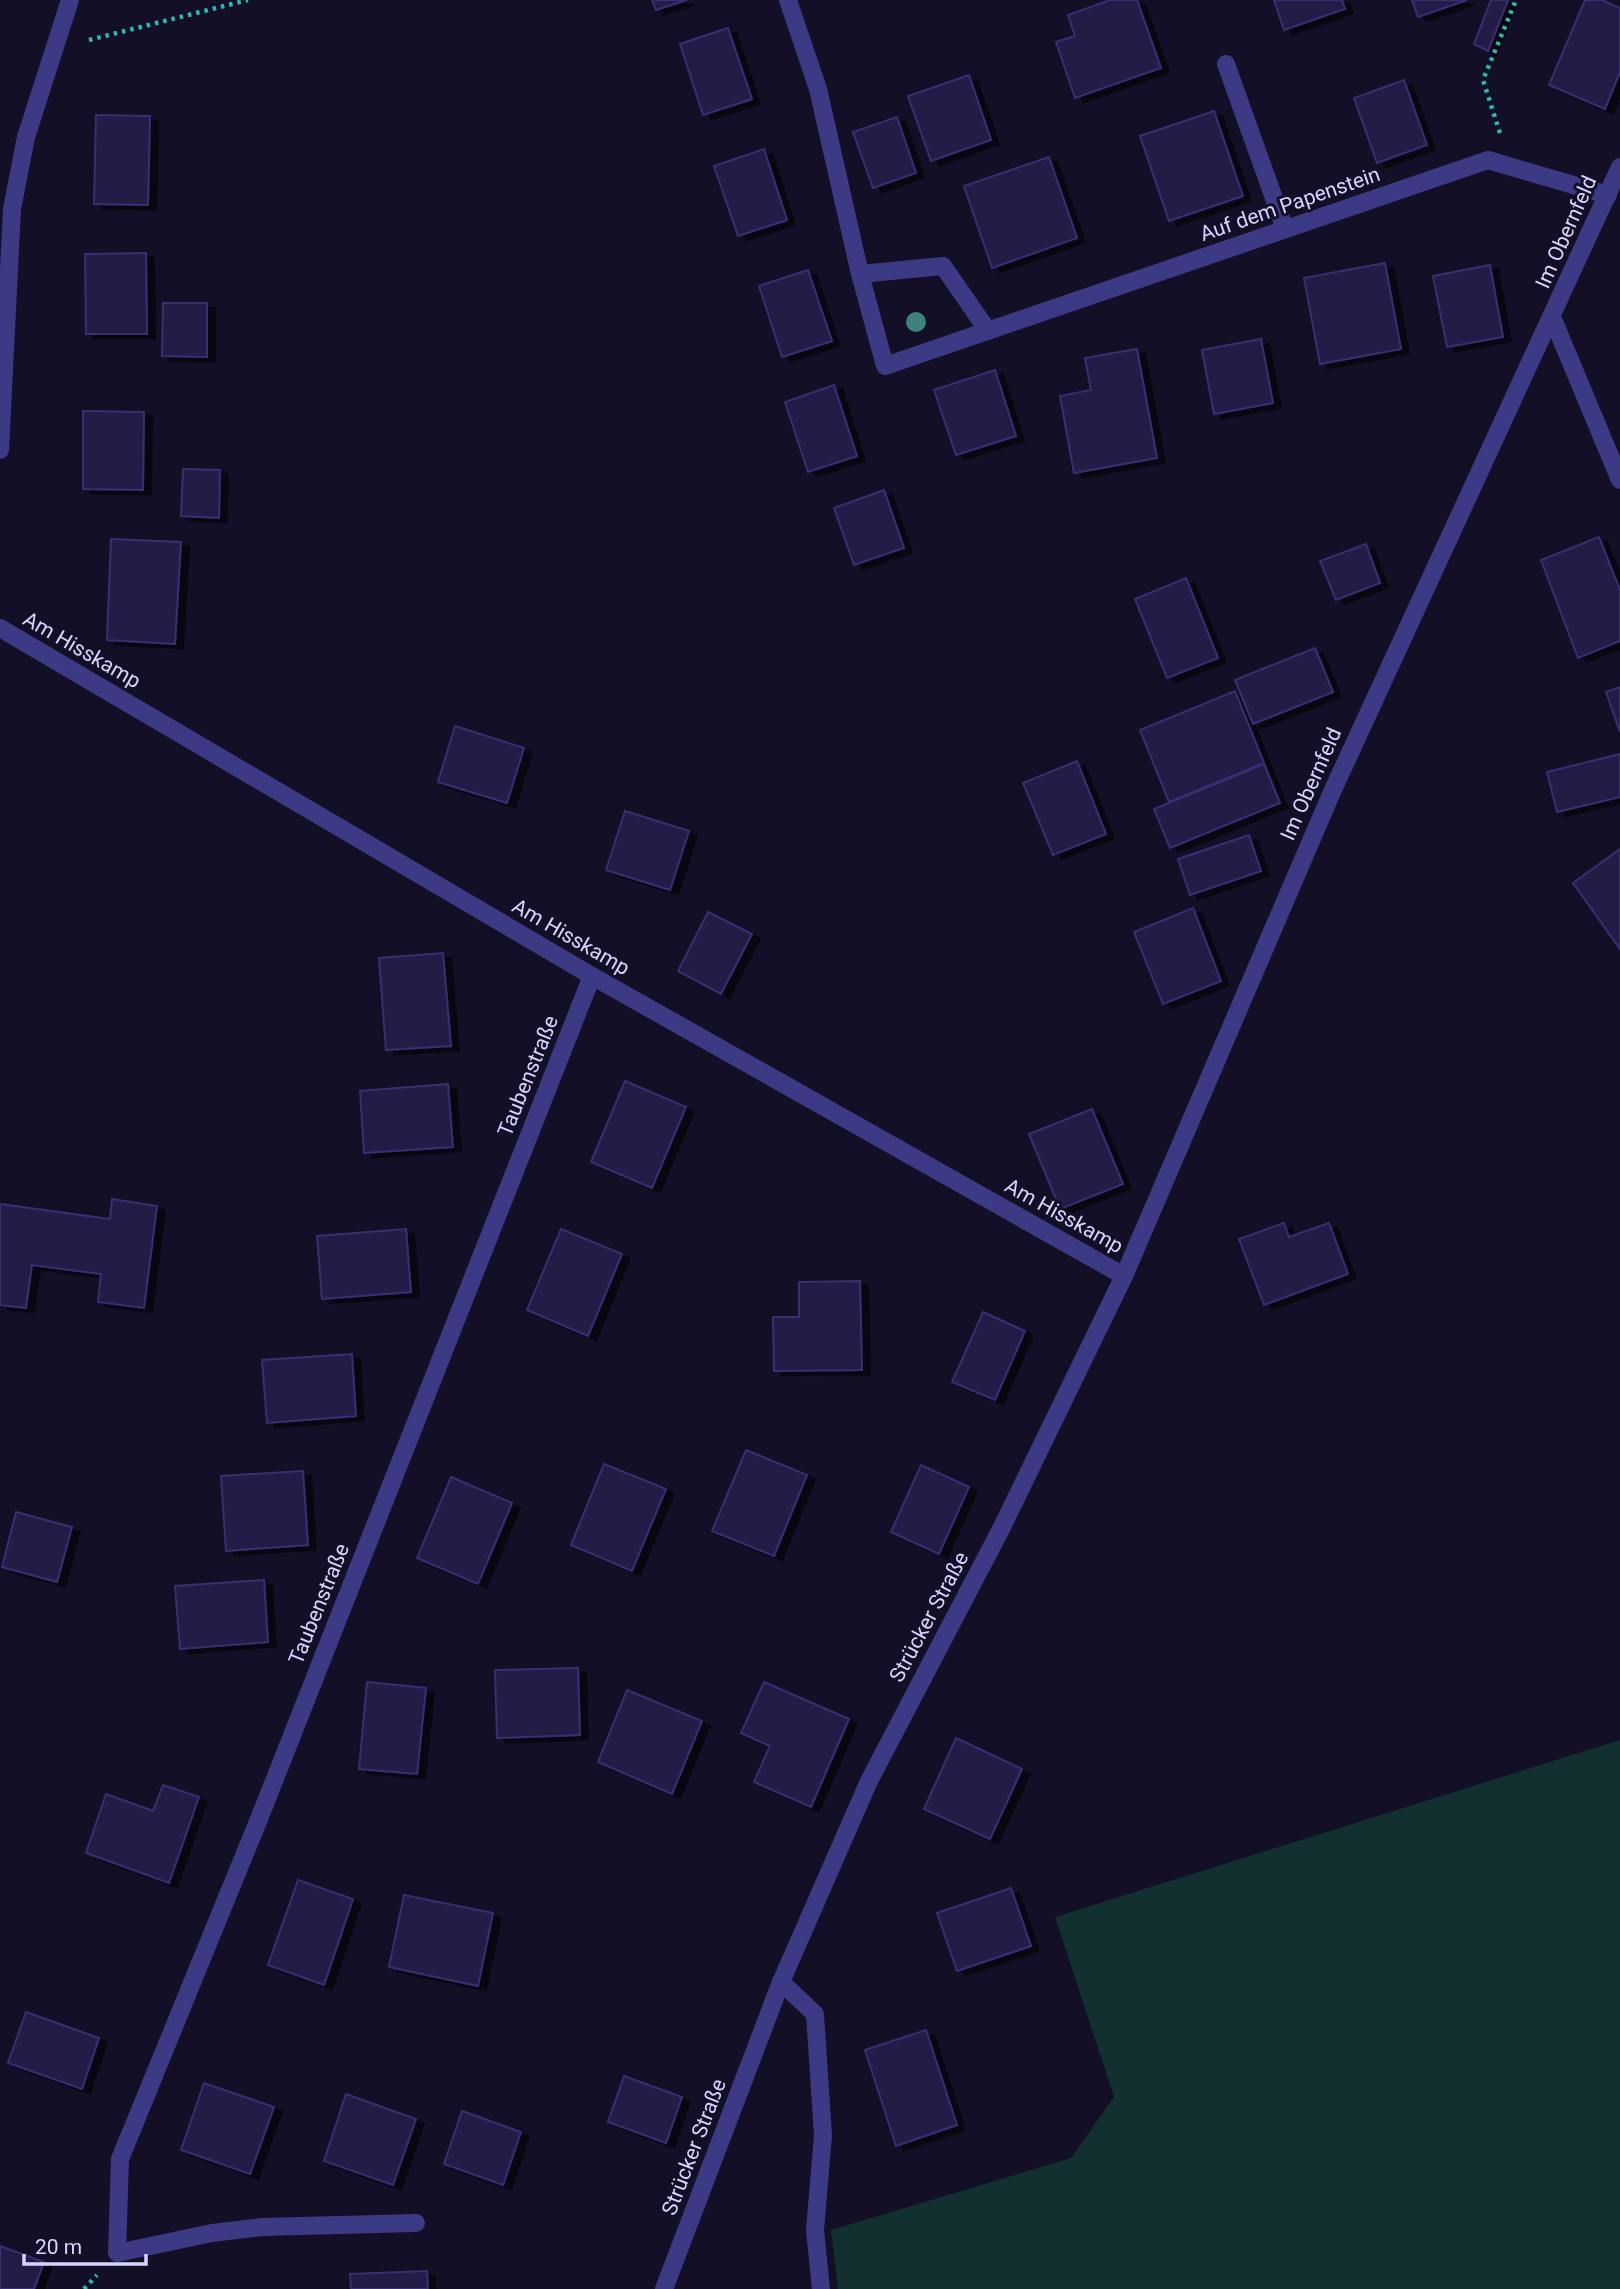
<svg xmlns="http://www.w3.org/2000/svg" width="1620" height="2289" viewBox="0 0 1620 2289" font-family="Roboto,sans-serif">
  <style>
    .green { fill: #12302f }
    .building { fill: #241b47; stroke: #3b2d73; stroke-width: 2; filter: url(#shadow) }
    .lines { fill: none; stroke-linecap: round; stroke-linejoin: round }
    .path { stroke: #2fb8b0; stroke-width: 4.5; stroke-dasharray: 3.5 5; stroke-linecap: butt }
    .minor { stroke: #3d3a85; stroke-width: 18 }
    .tree { fill: #3d827b }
    .labels { text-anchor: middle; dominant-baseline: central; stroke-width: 6; stroke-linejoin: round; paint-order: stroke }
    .street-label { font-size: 21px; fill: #d9d4ff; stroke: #130f26 }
  </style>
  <defs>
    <filter id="shadow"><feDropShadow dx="8" dy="4.5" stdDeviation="0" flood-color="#0009"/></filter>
  </defs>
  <rect width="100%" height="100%" fill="#130f26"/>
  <!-- green -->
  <polygon class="green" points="1620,1740 1620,2289 838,2289 831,2230 1071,2158 1114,2097 1055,1917"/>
  <!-- building -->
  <g class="building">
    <polygon points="652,0 687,0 656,10"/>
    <polygon points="1110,0 1137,0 1161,68 1075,98 1056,42 1075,36 1068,15"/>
    <polygon points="1274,0 1342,0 1345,9 1284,30"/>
    <polygon points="1412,0 1467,0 1418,17"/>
    <polygon points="1491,0 1508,0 1488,51 1474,44"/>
    <polygon points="1585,0 1602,0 1620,8 1620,72 1605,109 1549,85"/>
    <polygon points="728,28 752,99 703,115 680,44"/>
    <polygon points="969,75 991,140 931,161 908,96"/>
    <polygon points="1404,80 1427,145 1377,163 1354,98"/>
    <polygon points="1214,111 1243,196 1169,221 1140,136"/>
    <polygon points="96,115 150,116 148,205 94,204"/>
    <polygon points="897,117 916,173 873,188 853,132"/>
    <polygon points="764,149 787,220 738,236 714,166"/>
    <polygon points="1049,157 1077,238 992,268 964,186"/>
    <polygon points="146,253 147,334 86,334 85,254"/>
    <polygon points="1385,263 1401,349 1320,364 1304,278"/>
    <polygon points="1490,265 1503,337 1447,347 1433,276"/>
    <polygon points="808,270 832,341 782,357 759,286"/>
    <polygon points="163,303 207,303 207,357 162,356"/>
    <polygon points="1261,339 1273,403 1214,414 1202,350"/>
    <polygon points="1137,349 1157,458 1074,473 1060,396 1091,390 1085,358"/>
    <polygon points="995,370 1016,436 956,455 934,390"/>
    <polygon points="834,385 857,456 808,472 785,402"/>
    <polygon points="83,411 144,412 143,490 83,489"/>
    <polygon points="183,469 220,470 219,518 181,516"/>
    <polygon points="884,490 904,548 854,565 834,508"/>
    <polygon points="1599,537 1620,590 1620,641 1578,658 1541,560"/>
    <polygon points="111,539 181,542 175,644 107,640"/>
    <polygon points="1366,544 1380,583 1336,600 1320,561"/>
    <polygon points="1186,578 1218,658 1167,678 1135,599"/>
    <polygon points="1315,648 1333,692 1253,724 1235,680"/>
    <polygon points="1620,687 1620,732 1606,692"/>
    <polygon points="1235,691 1264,763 1169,802 1140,730"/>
    <polygon points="455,726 524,748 507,803 438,782"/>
    <polygon points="1620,754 1620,797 1557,812 1547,772"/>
    <polygon points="1077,761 1106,834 1053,855 1023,783"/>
    <polygon points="1264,764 1280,803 1170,848 1154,809"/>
    <polygon points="625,811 689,831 670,890 606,870"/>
    <polygon points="1249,835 1261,871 1190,895 1178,859"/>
    <polygon points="1620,849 1620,949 1573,883"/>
    <polygon points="1193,908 1221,981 1163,1004 1134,932"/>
    <polygon points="708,912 752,934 721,994 678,971"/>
    <polygon points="443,953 451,1046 386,1050 379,958"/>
    <polygon points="625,1081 686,1107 652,1188 591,1162"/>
    <polygon points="448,1084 453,1147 364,1153 360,1091"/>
    <polygon points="1092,1109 1123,1184 1060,1209 1029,1134"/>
    <polygon points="112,1199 157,1206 144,1308 98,1302 101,1274 32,1265 26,1308 0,1305 0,1204 110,1219"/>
    <polygon points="1284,1223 1289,1237 1329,1223 1348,1274 1264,1305 1239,1239"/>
    <polygon points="406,1229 411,1292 322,1299 317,1236"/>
    <polygon points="561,1229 622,1254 588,1336 527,1310"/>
    <polygon points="860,1281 862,1370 774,1371 773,1317 799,1317 799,1282"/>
    <polygon points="983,1312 1025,1331 995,1400 952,1382"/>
    <polygon points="352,1354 356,1416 267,1423 262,1360"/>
    <polygon points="746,1450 807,1475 774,1556 712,1531"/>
    <polygon points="604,1464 666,1489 632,1571 571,1545"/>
    <polygon points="921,1465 969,1487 939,1554 891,1532"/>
    <polygon points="303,1471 308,1545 226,1551 221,1476"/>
    <polygon points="451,1477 512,1503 478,1584 417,1558"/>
    <polygon points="16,1512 72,1527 57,1582 2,1567"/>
    <polygon points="264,1580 268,1642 180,1649 175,1586"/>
    <polygon points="578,1668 580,1735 497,1738 495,1670"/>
    <polygon points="367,1682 426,1688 417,1774 359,1769"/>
    <polygon points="764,1682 849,1719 811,1807 754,1782 770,1746 741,1733"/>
    <polygon points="627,1690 702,1721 672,1794 598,1762"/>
    <polygon points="956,1738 1022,1769 990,1839 924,1809"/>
    <polygon points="163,1785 199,1797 169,1883 86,1853 106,1794 153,1811"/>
    <polygon points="298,1880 353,1899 324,1985 268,1965"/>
    <polygon points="1011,1888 1031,1946 957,1971 937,1913"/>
    <polygon points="404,1895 493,1913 478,1986 389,1967"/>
    <polygon points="26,2012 99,2038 82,2089 8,2063"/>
    <polygon points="926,2030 957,2125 896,2146 865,2050"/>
    <polygon points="624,2076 682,2097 666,2143 608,2122"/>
    <polygon points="204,2083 274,2107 250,2174 181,2150"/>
    <polygon points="346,2094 416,2119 393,2185 324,2161"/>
    <polygon points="462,2111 521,2132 503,2185 444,2164"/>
    <polygon points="0,2246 44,2262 34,2289 0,2289"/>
    <polygon points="427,2271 428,2289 351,2289 350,2274"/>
  </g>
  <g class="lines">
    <!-- path -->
    <g class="path">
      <polyline points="89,40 248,0"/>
      <polyline points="1500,133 1483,80 1516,0"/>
      <polyline points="84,2289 97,2275"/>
    </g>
    <!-- minor -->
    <g class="minor">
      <polyline points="788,0 818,89 860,274 885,366 1488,160 1608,195"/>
      <polyline points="1226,64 1285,229"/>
      <polyline points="860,274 943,266 988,331"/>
      <polyline points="1552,317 1620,480"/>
      <polyline points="0,450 12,209 26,137 70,0"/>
      <polyline points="0,628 592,976 1124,1276"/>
      <polyline points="781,1982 815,2014 823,2135 815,2230 821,2289"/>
      <polyline points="416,2223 262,2227 212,2233 117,2253 120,2159 259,1819 592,976"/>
      <polyline points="664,2289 781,1982 869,1781 1001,1529 1124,1276 1332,792 1620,167"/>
    </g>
  </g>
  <!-- trees -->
  <circle class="tree" cx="916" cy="322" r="10"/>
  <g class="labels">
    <!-- street labels -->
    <g class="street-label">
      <text transform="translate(1290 204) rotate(-19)">Auf dem Papenstein</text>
      <text transform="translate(1566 232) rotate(-66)">Im Obernfeld</text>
      <text transform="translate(82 650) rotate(30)">Am Hisskamp</text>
      <text transform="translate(1311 784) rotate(-66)">Im Obernfeld</text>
      <text transform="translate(571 937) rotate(30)">Am Hisskamp</text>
      <text transform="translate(528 1076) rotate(-68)">Taubenstraße</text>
      <text transform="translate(1064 1216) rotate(29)">Am Hisskamp</text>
      <text transform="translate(319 1604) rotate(-68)">Taubenstraße</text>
      <text transform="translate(929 1617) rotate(-62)">Strücker Straße</text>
      <text transform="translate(694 2147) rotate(-69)">Strücker Straße</text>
    </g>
  </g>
  <!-- scale -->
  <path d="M24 2254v10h122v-10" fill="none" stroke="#d9d4ff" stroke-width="3.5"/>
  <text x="35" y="2254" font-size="21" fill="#d9d4ff" stroke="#130f26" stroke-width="5" paint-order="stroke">20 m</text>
</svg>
